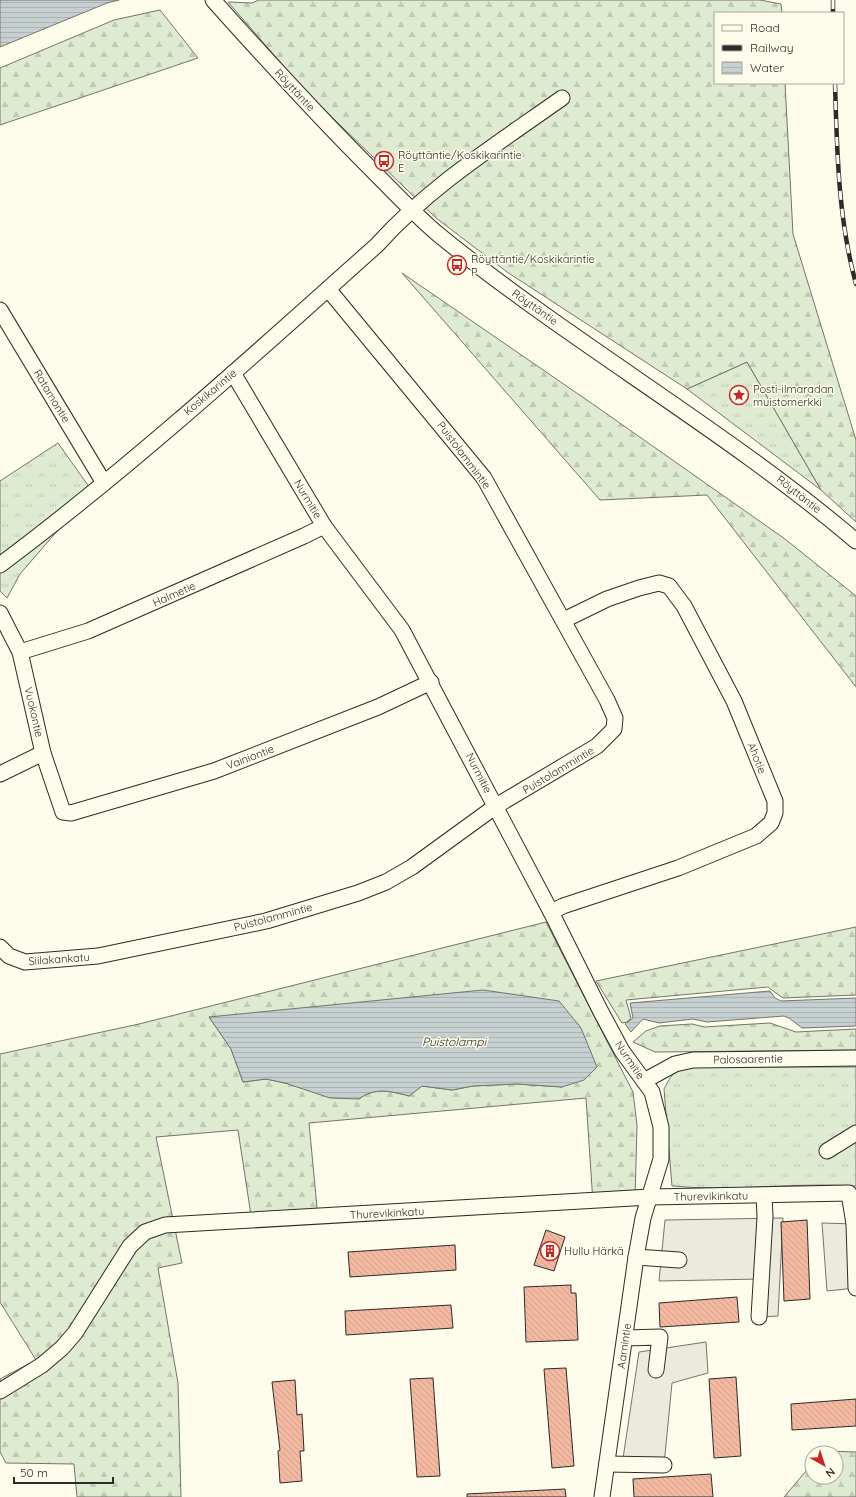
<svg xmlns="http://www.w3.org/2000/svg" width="856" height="1497" viewBox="0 0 856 1497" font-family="Quicksand,sans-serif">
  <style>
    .grass { fill: url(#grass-tufts); stroke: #74746e }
    .forest { fill: url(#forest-firs); stroke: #74746e; fill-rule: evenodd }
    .parking { fill: #eceadb; stroke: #74746e }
    .water { fill: url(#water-rules); stroke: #74746e }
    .building { fill: url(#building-back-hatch); stroke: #2b2b2b }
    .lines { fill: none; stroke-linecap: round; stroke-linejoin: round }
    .minor-casing { stroke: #2b2b2b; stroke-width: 17 }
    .minor { stroke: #fdfbea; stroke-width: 15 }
    .rail-casing { stroke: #2b2b2b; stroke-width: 4.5 }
    .rail { stroke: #fdfbea; stroke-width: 3; stroke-dasharray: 9; stroke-linecap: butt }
    .labels { text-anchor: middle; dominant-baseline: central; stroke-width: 3; stroke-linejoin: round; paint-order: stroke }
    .street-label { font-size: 11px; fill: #2b2b2b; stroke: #fdfbea }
    .poi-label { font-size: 11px; fill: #2b2b2b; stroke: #fdfbea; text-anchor: start }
    .water-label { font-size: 12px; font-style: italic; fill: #2b2b2b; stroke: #fdfbea }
  </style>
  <defs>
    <pattern id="grass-tufts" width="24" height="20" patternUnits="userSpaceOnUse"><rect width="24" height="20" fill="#deebd1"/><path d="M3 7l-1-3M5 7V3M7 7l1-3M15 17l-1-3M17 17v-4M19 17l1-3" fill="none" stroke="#bfcab4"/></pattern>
    <pattern id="forest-firs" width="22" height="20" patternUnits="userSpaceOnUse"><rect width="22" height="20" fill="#deebd1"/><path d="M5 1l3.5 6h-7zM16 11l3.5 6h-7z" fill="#bfcab4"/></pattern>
    <pattern id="water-rules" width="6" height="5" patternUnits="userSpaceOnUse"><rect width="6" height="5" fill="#c7d0d0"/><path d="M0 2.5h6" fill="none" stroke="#abb3b3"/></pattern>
    <pattern id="building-back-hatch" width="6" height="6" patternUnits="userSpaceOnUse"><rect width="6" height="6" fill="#f2b8a0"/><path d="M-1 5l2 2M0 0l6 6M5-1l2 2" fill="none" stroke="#d09e8a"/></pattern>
  </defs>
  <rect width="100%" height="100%" fill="#fdfbea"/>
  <!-- grass -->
  <g class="grass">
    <polygon points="747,362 821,490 687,389"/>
    <polygon points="58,443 92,491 20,574 7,598 0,591 0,481"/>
    <path d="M691,1067H856V1186C795,1182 733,1192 672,1186L664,1089C672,1074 674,1069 691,1067Z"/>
  </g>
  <!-- forest -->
  <g class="forest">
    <polygon points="259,0 760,0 781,4 782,13 715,13 715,83 785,83 793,234 856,440 856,522 821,490 747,362 687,389 507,272 436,218 307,93 228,2 252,3"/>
    <polygon points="160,10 198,58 0,125 0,68 114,20"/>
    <polygon points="402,273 597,407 785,539 856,596 856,687 707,495 600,500"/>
    <path d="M546,922L633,1092L637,1125L635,1200L593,1203L586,1098L309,1123L318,1218L252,1222L238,1130L156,1137L182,1263L158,1268L178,1383L181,1497H77L74,1464L6,1463L0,1452V1379L36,1360L0,1302V1054L139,1024ZM209,1017L562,1087L517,1084L473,1086L452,1090L422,1086L409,1096C391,1091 374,1087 359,1099L266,1079L243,1082L231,1049Z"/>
    <polygon points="856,927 856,995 783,998 768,987 626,1000 631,1018 627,1022 622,1023 596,981"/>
    <polygon points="770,1023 796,1032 856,1029 856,1050 655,1052 633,1042 646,1031 660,1026 692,1024 704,1027"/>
    <polygon points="823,1451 856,1452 856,1497 784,1497 812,1464 812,1477 836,1477 836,1453 821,1453"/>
  </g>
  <!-- parking -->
  <g class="parking">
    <polygon points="783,1218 778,1316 759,1317 761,1279 659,1281 665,1220"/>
    <polygon points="822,1223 856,1224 856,1288 827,1291"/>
    <polygon points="706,1342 708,1373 672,1383 664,1465 622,1465 639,1352"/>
  </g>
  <!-- water -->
  <g class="water">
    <polygon points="0,0 119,0 107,3 0,47"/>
    <path d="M483,990L559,1001L581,1028L597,1067L584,1080L562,1087L517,1084L473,1086L452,1090L422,1086L409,1096C391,1091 374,1087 359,1099L330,1098L285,1083L266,1079L243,1082L231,1049L209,1017Z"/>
    <polygon points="770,991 775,998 781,1001 856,998 856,1026 802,1028 789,1018 784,1016 707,1022 693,1019 659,1023 643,1019 631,1032 625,1024 633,1018 630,1003"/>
  </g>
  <!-- building -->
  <g class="building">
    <polygon points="807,1220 810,1299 784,1301 781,1222"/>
    <polygon points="546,1230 565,1237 554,1271 534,1265"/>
    <polygon points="455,1245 456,1270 350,1277 348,1252"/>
    <polygon points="571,1285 571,1293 576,1293 578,1340 526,1342 524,1287"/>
    <polygon points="737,1297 739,1322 660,1327 659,1303"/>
    <polygon points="451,1305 453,1328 346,1335 345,1311"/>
    <polygon points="566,1368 574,1466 552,1468 544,1369"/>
    <polygon points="736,1377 741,1456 714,1458 709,1379"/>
    <polygon points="433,1378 440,1476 417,1477 410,1379"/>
    <polygon points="295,1380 297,1415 302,1414 304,1451 300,1451 302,1481 280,1483 278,1451 280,1450 272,1382"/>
    <polygon points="856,1399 856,1426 792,1430 791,1404"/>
    <polygon points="711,1474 713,1497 634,1497 633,1479"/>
    <polygon points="565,1489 566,1497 467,1497 467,1494"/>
  </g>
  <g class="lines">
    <defs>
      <g id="minor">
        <path d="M213,0C264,57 315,113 369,167C392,190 414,214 439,235C573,344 724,429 856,541"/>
        <polyline points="0,310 104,483"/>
        <polyline points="233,373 324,526 402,630 551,912 600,1010 622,1051 652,1092 661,1127 661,1159 643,1218 636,1257 602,1497"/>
        <path d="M0,565C132,466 254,355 377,245C430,186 497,144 562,98"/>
        <polyline points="0,613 20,652 43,753 63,812 71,813 214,771 378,707 431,682"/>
        <polyline points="20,652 88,631 304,536 324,526"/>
        <polyline points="0,774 43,753"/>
        <polyline points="551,912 563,906 678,868 756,836 771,823 775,813 775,801 734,701 684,606 669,586 659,583 639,588 607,599 564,620"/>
        <polyline points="0,947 9,956 25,962 98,956 266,921 358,893 386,882 412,867 496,806 597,746 614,729 615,718 607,700 484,478 328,289"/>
        <polyline points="644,1081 675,1064 693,1060 856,1058"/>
        <polyline points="827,1151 856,1133"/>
        <polyline points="636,1257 679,1260"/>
        <polyline points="759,1317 765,1217 764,1195"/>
        <polyline points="625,1338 660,1337 656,1370"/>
        <polyline points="0,1391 42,1365 62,1348 75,1333 130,1246 145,1232 165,1225 650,1197 849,1193 854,1224 856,1288"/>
        <polyline points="607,1464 664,1465"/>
      </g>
    </defs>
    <!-- minor casing -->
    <use href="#minor" class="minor-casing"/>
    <!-- minor -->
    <use href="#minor" class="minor"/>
    <defs>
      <g id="rail">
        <polyline points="833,0 833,13"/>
        <path d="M835,83C837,151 838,218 856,284"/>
      </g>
    </defs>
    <!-- rail casing -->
    <use href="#rail" class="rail-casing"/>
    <!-- rail -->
    <use href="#rail" class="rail"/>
  </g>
  <!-- icons -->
  <defs>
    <symbol id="bus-ring" viewBox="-11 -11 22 22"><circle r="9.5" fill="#fdfbea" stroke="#c62828" stroke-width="1.5"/><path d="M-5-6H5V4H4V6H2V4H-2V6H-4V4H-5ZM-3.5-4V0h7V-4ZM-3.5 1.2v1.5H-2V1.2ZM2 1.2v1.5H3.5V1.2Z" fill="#c62828"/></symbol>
    <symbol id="sight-ring" viewBox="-11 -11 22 22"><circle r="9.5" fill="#fdfbea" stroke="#c62828" stroke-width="1.5"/><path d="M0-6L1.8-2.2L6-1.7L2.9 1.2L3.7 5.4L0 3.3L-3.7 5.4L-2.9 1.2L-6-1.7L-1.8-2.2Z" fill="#c62828"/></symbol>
    <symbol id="building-ring" viewBox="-11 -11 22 22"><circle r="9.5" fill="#fdfbea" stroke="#c62828" stroke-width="1.5"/><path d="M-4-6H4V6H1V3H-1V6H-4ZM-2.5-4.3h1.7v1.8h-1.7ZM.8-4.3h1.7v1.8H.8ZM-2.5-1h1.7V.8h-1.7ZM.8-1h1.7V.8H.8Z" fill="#c62828"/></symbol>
  </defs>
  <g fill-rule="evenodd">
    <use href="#bus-ring" x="373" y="150" width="22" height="22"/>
    <use href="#bus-ring" x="446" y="254" width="22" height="22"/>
    <use href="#sight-ring" x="728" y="384" width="22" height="22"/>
    <use href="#building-ring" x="539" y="1240" width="22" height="22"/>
  </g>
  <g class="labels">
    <!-- street labels -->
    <g class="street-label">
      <text transform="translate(295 90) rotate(47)">Röyttäntie</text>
      <text transform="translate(535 307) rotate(35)">Röyttäntie</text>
      <text transform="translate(210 392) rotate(-40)">Koskikarintie</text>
      <text transform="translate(52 396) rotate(59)">Ratamontie</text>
      <text transform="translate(464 455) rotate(53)">Puistolammintie</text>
      <text transform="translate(799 494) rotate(38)">Röyttäntie</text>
      <text transform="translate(308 499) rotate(59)">Nurmitie</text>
      <text transform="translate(174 594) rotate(-24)">Halmetie</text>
      <text transform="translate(34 712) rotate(77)">Vuokontie</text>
      <text transform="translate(250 757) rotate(-21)">Vainiontie</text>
      <text transform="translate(757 758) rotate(68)">Ahotie</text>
      <text transform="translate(558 770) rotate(-31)">Puistolammintie</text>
      <text transform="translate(479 773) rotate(63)">Nurmitie</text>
      <text transform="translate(273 917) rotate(-15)">Puistolammintie</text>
      <text transform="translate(59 959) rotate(-4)">Siilakankatu</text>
      <text transform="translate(748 1059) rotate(-1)">Palosaarentie</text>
      <text transform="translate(630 1060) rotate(56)">Nurmitie</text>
      <text transform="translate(711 1196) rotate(-1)">Thurevikinkatu</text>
      <text transform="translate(387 1213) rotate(-3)">Thurevikinkatu</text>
      <text transform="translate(624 1346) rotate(-82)">Aarnintie</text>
    </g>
    <!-- poi labels -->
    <g class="poi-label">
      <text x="398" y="155">Röyttäntie/Koskikarintie<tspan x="398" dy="13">E</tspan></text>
      <text x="471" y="259">Röyttäntie/Koskikarintie<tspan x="471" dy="13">P</tspan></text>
      <text x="753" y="389">Posti-ilmaradan<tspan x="753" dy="13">muistomerkki</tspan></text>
      <text x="564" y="1251">Hullu Härkä</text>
    </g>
    <!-- water labels -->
    <g class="water-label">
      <text x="454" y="1041">Puistolampi</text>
    </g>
  </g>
  <!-- legend -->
  <rect x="714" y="12" width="130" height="72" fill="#fdfbea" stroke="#a9a89e"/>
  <rect x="722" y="25" width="20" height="6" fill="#fdfbea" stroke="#a9a89e"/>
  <text x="750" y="32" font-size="12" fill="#2b2b2b">Road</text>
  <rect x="722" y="45" width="20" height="6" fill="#2b2b2b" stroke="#a9a89e"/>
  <text x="750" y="52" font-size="12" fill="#2b2b2b">Railway</text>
  <rect x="722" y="62" width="20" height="12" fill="url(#water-rules)" stroke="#a9a89e"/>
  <text x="750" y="72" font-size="12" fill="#2b2b2b">Water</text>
  <!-- north arrow -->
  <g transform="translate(824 1465) rotate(141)"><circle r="19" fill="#fdfbea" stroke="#a9a89e"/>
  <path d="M0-3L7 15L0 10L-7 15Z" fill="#c62828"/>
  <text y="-6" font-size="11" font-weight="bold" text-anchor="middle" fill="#2b2b2b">N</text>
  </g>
  <!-- scale -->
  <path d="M14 1477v6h99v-6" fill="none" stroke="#2b2b2b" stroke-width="2"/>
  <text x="20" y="1477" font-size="12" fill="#2b2b2b" stroke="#fdfbea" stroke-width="3" paint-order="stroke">50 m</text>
</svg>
